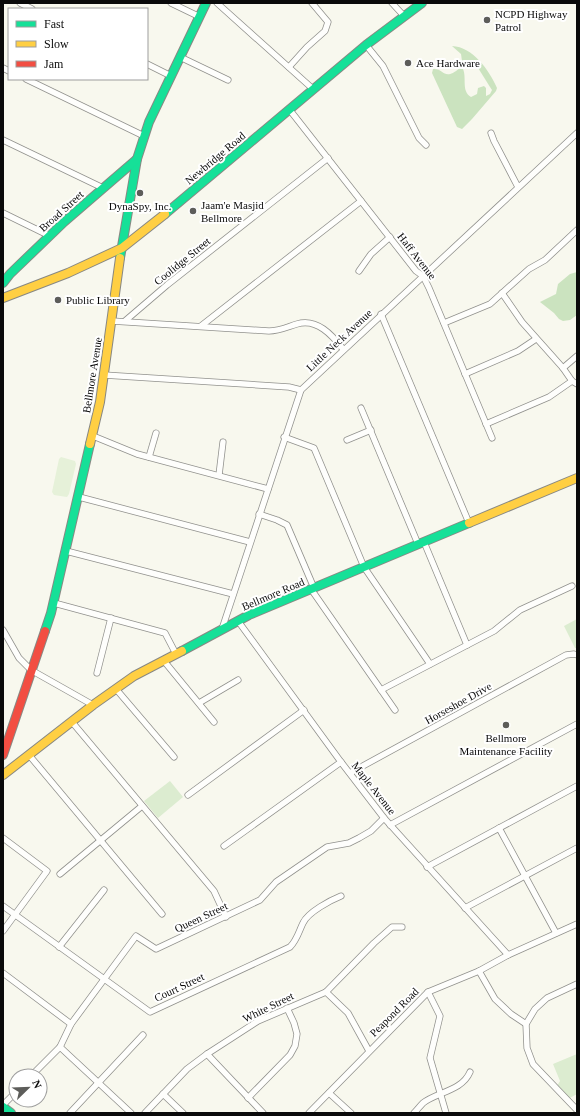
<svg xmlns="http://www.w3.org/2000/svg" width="580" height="1116" viewBox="0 0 580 1116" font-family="'Times New Roman',serif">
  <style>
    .green { fill: #dcecd0 }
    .forest { fill: #cbe3bf }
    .pitch { fill: #e6f1d9 }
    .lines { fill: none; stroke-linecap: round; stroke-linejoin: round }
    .street-casing { stroke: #91918d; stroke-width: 7 }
    .fast-casing { stroke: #888883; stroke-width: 10 }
    .slow-casing { stroke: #888883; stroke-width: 10 }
    .jam-casing { stroke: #888883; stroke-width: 10 }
    .street { stroke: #fefefc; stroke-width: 5.5 }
    .fast { stroke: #16e098; stroke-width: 8 }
    .slow { stroke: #ffcf43; stroke-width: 8 }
    .jam { stroke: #f24e42; stroke-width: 8 }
    .poi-dot { fill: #5d5d5a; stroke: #fff; stroke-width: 1.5 }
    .labels { text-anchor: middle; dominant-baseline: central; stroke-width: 4; stroke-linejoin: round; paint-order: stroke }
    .poi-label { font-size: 11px; fill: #0a0a0a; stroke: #fff; text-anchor: start }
    .street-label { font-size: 11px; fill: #0a0a0a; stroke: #fff }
  </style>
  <rect width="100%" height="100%" fill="#f8f8ee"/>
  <!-- green -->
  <g class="green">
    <polygon points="577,619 577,648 575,648 564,626"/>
    <polygon points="170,781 183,797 158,818 144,801"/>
    <polygon points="577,1054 577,1094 568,1099 557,1086 560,1081 553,1064"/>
  </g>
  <!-- forest -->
  <g class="forest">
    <path d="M452,46C473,47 489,70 497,88L496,91L472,119L462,129L457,127L432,73L433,69C445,68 443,82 460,68L463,69C467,78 461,91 471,97L477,94L478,88L484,86L486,88V96L490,94L492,90L490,87L475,63L472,61L466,63L462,61L461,54Z"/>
    <polygon points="577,272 577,315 570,320 563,321 559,319 554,313 540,302 556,294 558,284 570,274"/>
  </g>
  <!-- pitch -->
  <polygon class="pitch" points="61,457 75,461 76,464 69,494 67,497 54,495 52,492 59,459"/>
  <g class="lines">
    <defs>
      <g id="street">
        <polyline points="20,3 32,9"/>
        <polyline points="171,3 200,17"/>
        <polyline points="217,3 313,89"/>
        <polyline points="392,3 404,16"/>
        <polyline points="366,45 383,66 419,138 426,145"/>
        <polyline points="180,57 228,80"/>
        <polyline points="147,64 171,76"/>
        <polyline points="289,67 307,47 325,31 328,22 312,3"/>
        <polyline points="3,68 9,71"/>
        <polyline points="26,79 144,136"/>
        <polyline points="289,109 416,271 423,276 429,288 492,438"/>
        <polyline points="491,133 494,141 518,187"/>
        <polyline points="3,140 103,188"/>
        <polyline points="3,213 50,236"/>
        <polyline points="359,271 371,254 390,237"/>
        <polyline points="502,293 522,322 563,368 572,381 577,384"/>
        <polyline points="381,314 469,523"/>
        <path d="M112,321L269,331C279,331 287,327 297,324C317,318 332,335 343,349"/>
        <polyline points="125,321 167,285 328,158"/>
        <polyline points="444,323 490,304 529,269 545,260 577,230"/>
        <polyline points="201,326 361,201"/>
        <polyline points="563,368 577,356"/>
        <polyline points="465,374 518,351 536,339"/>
        <polyline points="104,375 289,387 301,390"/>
        <polyline points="361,408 418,544"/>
        <polyline points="486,424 549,397 572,381"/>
        <polyline points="93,436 137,454 268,489"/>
        <polyline points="284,437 314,448 364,567 430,664"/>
        <polyline points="347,440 371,430"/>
        <polyline points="149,457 156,433"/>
        <polyline points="219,475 223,442"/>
        <polyline points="79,497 250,542"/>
        <polyline points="259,514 277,520 287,525 314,588"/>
        <polyline points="424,542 467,645"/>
        <polyline points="66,551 233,594"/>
        <polyline points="311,589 395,710"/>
        <polyline points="54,603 165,633 176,654"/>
        <polyline points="238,621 341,762 384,818 508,955"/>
        <polyline points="222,629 301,390 577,133"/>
        <polyline points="3,630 19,658 31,670 93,705"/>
        <polyline points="164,661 214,722"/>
        <polyline points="97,673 111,618"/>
        <polyline points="116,689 174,757"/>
        <polyline points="381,690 494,631 520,610 572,586"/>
        <polyline points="199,703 238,680"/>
        <polyline points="72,722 214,891 226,917"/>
        <polyline points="29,755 162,914"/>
        <polyline points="350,773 566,655 574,654 577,655"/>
        <polyline points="188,795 304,710"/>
        <polyline points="390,825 577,724"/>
        <polyline points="499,828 556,933"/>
        <polyline points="3,838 47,871 3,931"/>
        <polyline points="224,846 341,762"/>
        <polyline points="427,867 577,786"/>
        <polyline points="60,874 142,806"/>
        <path d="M3,906L150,1012L290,947C297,940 299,931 303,923C308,912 331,900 341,896"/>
        <polyline points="465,908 577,848"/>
        <polyline points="59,947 104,890"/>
        <polyline points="479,971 495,999 511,1014 526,1024"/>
        <polyline points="3,973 71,1024"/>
        <polyline points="577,984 547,998 535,1009 526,1024 527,1048 533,1064 577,1110"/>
        <polyline points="326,992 348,1013 369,1051"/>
        <polyline points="428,992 440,1016 430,1058 446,1113"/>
        <polyline points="60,1047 131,1113"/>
        <polyline points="207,1054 263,1113"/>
        <polyline points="31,1076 60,1047 71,1024 136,936 156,949 260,900 276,882 327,847 349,843 359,838 371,831 384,818"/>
        <polyline points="329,1093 351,1113"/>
        <polyline points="163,1094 183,1113"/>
        <polyline points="248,1098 290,1055 295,1046 297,1034 294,1023 287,1008"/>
        <polyline points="3,1105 16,1092"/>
        <polyline points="70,1113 143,1035"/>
        <polyline points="145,1113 187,1069 207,1054 258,1021 326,992 374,943 392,927 402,927"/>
        <polyline points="309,1113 428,992 479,971 508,955 577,924"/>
        <path d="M414,1113C417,1110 420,1106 423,1103C437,1092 462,1091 470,1072"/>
      </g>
      <g id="fast">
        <polyline points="165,214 366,45 422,3"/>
        <polyline points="120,258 137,159 149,122 206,3"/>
        <polyline points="3,283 10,274 64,222 137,159"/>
        <polyline points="45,631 51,613 90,444"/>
        <polyline points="182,651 249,615 469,523"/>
        <polyline points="3,1107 11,1113"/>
      </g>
      <g id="slow">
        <polyline points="3,298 68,273 122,248 165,214"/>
        <polyline points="90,444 100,402 120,258"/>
        <polyline points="469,523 577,478"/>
        <polyline points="3,775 93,705 134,676 182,651"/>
      </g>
      <polyline id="jam" points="3,755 45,631"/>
    </defs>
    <!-- street casing -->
    <use href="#street" class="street-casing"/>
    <!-- fast casing -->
    <use href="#fast" class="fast-casing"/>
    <!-- slow casing -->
    <use href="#slow" class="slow-casing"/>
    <!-- jam casing -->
    <use href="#jam" class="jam-casing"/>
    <!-- street -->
    <use href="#street" class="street"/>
    <!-- fast -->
    <use href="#fast" class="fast"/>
    <!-- slow -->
    <use href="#slow" class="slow"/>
    <!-- jam -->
    <use href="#jam" class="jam"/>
  </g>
  <!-- markers -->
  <g class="poi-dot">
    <circle cx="487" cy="20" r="4"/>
    <circle cx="408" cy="63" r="4"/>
    <circle cx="140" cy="193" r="4"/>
    <circle cx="193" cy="211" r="4"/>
    <circle cx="58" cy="300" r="4"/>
    <circle cx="506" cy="725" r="4"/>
  </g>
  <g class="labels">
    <!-- poi labels -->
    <g class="poi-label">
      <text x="495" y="14">NCPD Highway<tspan x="495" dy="13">Patrol</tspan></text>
      <text x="416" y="63">Ace Hardware</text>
      <text x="201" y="205">Jaam'e Masjid<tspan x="201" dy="13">Bellmore</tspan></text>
      <text x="140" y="206" text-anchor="middle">DynaSpy, Inc.</text>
      <text x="66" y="300">Public Library</text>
      <text x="506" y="738" text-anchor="middle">Bellmore<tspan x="506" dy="13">Maintenance Facility</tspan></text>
    </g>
    <!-- street labels -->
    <g class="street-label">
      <text transform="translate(215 158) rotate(-40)">Newbridge Road</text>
      <text transform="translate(61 211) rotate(-42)">Broad Street</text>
      <text transform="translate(417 256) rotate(52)">Haff Avenue</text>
      <text transform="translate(182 261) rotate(-39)">Coolidge Street</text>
      <text transform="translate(339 340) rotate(-43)">Little Neck Avenue</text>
      <text transform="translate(92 375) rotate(-81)">Bellmore Avenue</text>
      <text transform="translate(273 594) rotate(-23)">Bellmore Road</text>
      <text transform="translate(458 703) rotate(-29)">Horseshoe Drive</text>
      <text transform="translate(374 788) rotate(52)">Maple Avenue</text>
      <text transform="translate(201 917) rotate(-25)">Queen Street</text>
      <text transform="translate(179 987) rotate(-25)">Court Street</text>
      <text transform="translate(268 1007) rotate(-26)">White Street</text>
      <text transform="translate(394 1012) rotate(-45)">Peapond Road</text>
    </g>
  </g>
  <!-- border -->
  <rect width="580" height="1116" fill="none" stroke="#0a0a0a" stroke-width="8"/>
  <!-- legend -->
  <rect x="8" y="8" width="140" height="72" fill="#ffffff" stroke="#9d9d9d"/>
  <rect x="16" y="21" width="20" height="6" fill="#16e098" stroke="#9d9d9d"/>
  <text x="44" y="28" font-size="12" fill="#0a0a0a">Fast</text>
  <rect x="16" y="41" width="20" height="6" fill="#ffcf43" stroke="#9d9d9d"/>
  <text x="44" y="48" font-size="12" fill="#0a0a0a">Slow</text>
  <rect x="16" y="61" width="20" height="6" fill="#f24e42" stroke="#9d9d9d"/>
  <text x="44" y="68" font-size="12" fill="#0a0a0a">Jam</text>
  <!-- north arrow -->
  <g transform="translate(28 1088) rotate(67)"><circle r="19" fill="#ffffff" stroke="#9d9d9d"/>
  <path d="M0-3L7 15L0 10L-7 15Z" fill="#5d5d5a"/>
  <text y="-6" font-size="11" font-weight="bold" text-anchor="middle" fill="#0a0a0a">N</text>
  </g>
</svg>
